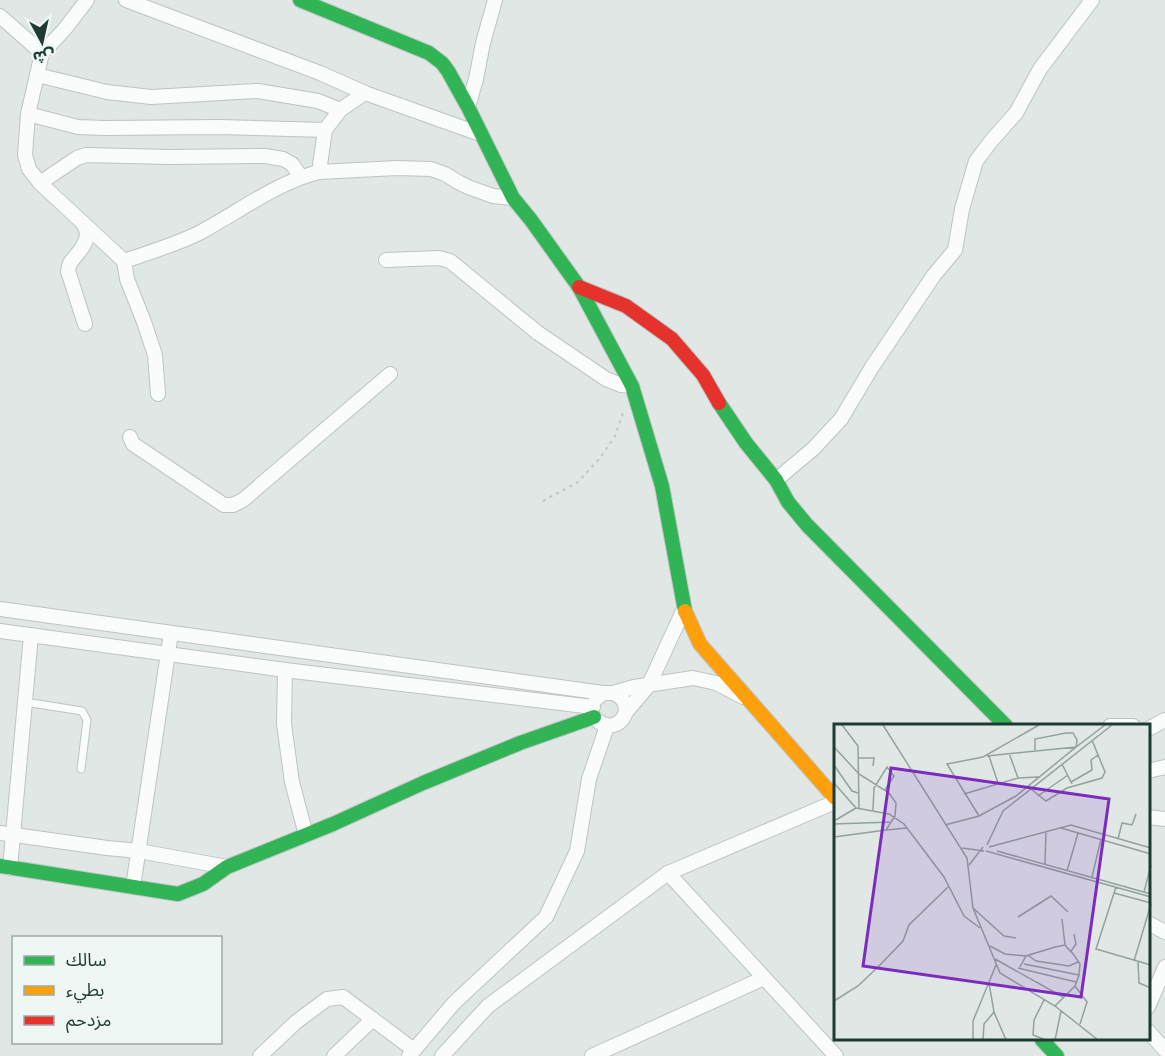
<svg xmlns="http://www.w3.org/2000/svg" width="1165" height="1056" viewBox="0 0 1165 1056" font-family="'PT Sans','Noto Sans Arabic',sans-serif">
  <style>
    .lines { fill: none; stroke-linecap: round; stroke-linejoin: round }
    .lane-casing { stroke: #bdc4c1; stroke-width: 9 }
    .street-casing { stroke: #bdc4c1; stroke-width: 16 }
    .fast-casing { stroke: #bcc5c2; stroke-width: 16 }
    .slow-casing { stroke: #bcc5c2; stroke-width: 16 }
    .jam-casing { stroke: #bcc5c2; stroke-width: 16 }
    .path { stroke: #bfc7c6; stroke-width: 2; stroke-dasharray: 3 4.5; stroke-linecap: butt }
    .lane { stroke: #fafbfb; stroke-width: 7 }
    .street { stroke: #fafbfb; stroke-width: 14 }
    .fast { stroke: #30b455; stroke-width: 14 }
    .slow { stroke: #ff9f0a; stroke-width: 14 }
    .jam { stroke: #e5322d; stroke-width: 14 }
    .inset-road { fill: none; stroke: #92a29e; stroke-width: 1.5 }
    .view { fill: #7b2cbf; fill-opacity: 0.15; stroke: #7b2cbf; stroke-width: 3 }
    .inset-edge { fill: none; stroke: #1e3a35; stroke-width: 3 }
  </style>
  <rect width="100%" height="100%" fill="#e0e7e4"/>
  <g class="lines">
    <defs>
      <polyline id="lane" points="25,702 82,711 87,720 81,769"/>
      <g id="street">
        <polyline points="126,0 320,73 365,93 480,134"/>
        <polyline points="0,16 42,53"/>
        <polyline points="37,75 107,92 151,97 258,91 318,101 340,110 365,93"/>
        <polyline points="468,107 476,79 483,43 495,0"/>
        <polyline points="28,114 78,127 105,128 219,127 325,130"/>
        <polyline points="319,172 397,168 431,169 445,174 458,182 468,187 493,196 513,198"/>
        <polyline points="40,183 77,158 86,155 169,157 265,156 283,159 292,164 301,177"/>
        <path d="M83,223L124,261C150,252 175,245 199,233C239,212 275,183 319,172L325,130L340,110"/>
        <polyline points="386,260 439,258 450,261 538,333 606,379 621,385 632,386"/>
        <polyline points="124,261 127,279 144,322 155,355 158,394"/>
        <polyline points="85,324 68,271 70,263 82,248 86,240 87,232 83,223 40,183 29,169 25,155 28,114 42,53 64,30 87,0"/>
        <polyline points="130,437 133,444 224,505 233,505 243,500 390,374"/>
        <polyline points="776,480 813,449 841,419 872,367 934,275 955,250 962,209 976,161 992,140 1016,113 1040,69 1092,0"/>
        <polyline points="0,609 603,693"/>
        <polyline points="0,631 285,670 593,707"/>
        <polyline points="285,670 284,724 292,782 306,835"/>
        <polyline points="596,699 603,693 613,693 634,687 693,678 716,683 743,697"/>
        <polyline points="626,712 649,685 684,609"/>
        <path d="M599,722C621,736 639,703 613,693"/>
        <polyline points="1110,726 1133,726"/>
        <polyline points="1148,729 1165,720"/>
        <polyline points="1148,771 1165,767"/>
        <polyline points="1148,817 1165,819"/>
        <polyline points="0,833 107,848 139,851 227,867"/>
        <polyline points="10,868 31,635"/>
        <polyline points="668,873 836,1056"/>
        <polyline points="133,887 171,633"/>
        <polyline points="1148,923 1165,932"/>
        <polyline points="1148,1007 1165,967"/>
        <polyline points="1148,1031 1165,1050"/>
        <polyline points="260,1056 296,1022 327,999 343,997 414,1050"/>
        <polyline points="334,1056 373,1019"/>
        <polyline points="409,1056 454,1003 546,917 577,851 589,779 607,726"/>
        <polyline points="442,1056 488,1006 668,873 835,802"/>
        <polyline points="592,1056 764,978"/>
      </g>
      <g id="fast">
        <polyline points="300,0 429,53 442,63 448,71 468,107 513,198 531,220 579,287 632,386 662,486 685,611"/>
        <polyline points="719,403 746,443 776,480 788,502 807,525 1006,726"/>
        <polyline points="0,866 178,894 203,884 227,867 333,824 423,783 520,743 594,717"/>
        <polyline points="1042,1040 1057,1056"/>
      </g>
      <polyline id="slow" points="685,611 700,644 835,798"/>
      <polyline id="jam" points="579,287 626,306 672,339 703,375 719,403"/>
    </defs>
    <!-- lane casing -->
    <use href="#lane" class="lane-casing"/>
    <!-- street casing -->
    <use href="#street" class="street-casing"/>
    <!-- fast casing -->
    <use href="#fast" class="fast-casing"/>
    <!-- slow casing -->
    <use href="#slow" class="slow-casing"/>
    <!-- jam casing -->
    <use href="#jam" class="jam-casing"/>
    <!-- path -->
    <polyline class="path" points="543,501 578,482 600,458 615,436 624,410"/>
    <!-- lane -->
    <use href="#lane" class="lane"/>
    <!-- street -->
    <use href="#street" class="street"/>
    <!-- fast -->
    <use href="#fast" class="fast"/>
    <!-- slow -->
    <use href="#slow" class="slow"/>
    <!-- jam -->
    <use href="#jam" class="jam"/>
  </g>
  <!-- overview -->
  <g transform="translate(834 724)">
    <rect width="316" height="316" fill="#e0e7e4"/>
    <path class="inset-road" d="M8,1L24,22L25,84M49,1L133,134L139,184L166,249L221,282L264,316M0,23L25,50L55,69L62,79L61,92L52,106L0,113M175,29L184,54M153,32L242,23L271,1M155,32L164,59M25,34H40L39,42M228,40L238,60M0,41L18,67L24,69M237,58L258,46L257,36L264,31M0,59L22,84L55,90L70,100L110,153L130,192L146,204M197,65L212,77L233,64L268,54L271,48L258,16M130,70L184,54L205,53M204,72L234,51M39,86L40,64L53,43L60,52L51,66M145,92L113,40L149,33L205,1M0,97L22,84M0,100L58,98M111,101L145,92L182,72L242,23L243,16L239,9H232L201,15V26M227,104L317,130M52,106L73,104M284,115L288,99L298,101L302,90M153,121L169,87L278,1M155,123L237,101L317,124M128,124L150,127M152,127L317,173M163,127L317,170M211,140L212,108M135,141L149,123M233,147L244,109M258,153L267,115M282,163L262,225L317,241M310,168L317,141M280,169L317,179M139,184L170,212L182,214M184,193L217,172L234,188M228,195L231,221M156,222L171,230L192,232M195,232L202,237L235,242L244,238M161,235L229,273M300,237L317,180M304,238L305,259L317,264M190,240L245,251M186,243L192,232L221,223L231,221L237,228M184,244L242,258M241,262L253,278L246,300M210,276L200,296L199,311L212,316M0,277L24,262L46,241L69,217L75,201L114,163M221,282L241,262L245,251L246,240L237,227L242,220L240,210M160,288L172,316M139,316V297L162,241M149,316L150,300L160,288L155,259M221,316L227,287"/>
    <path class="view" d="M57,44L275,75L247,273L29,242Z"/>
    <rect width="316" height="316" class="inset-edge"/>
  </g>
  <!-- legend -->
  <rect x="12" y="936" width="210" height="108" fill="#eef7f3" stroke="#9baba7" stroke-width="1.5"/>
  <rect x="24" y="956" width="30" height="9" fill="#30b455" stroke="#9baba7" stroke-width="1.5"/>
  <text x="66" y="966" font-size="18" fill="#1e3a35">سالك</text>
  <rect x="24" y="986" width="30" height="9" fill="#ff9f0a" stroke="#9baba7" stroke-width="1.5"/>
  <text x="66" y="996" font-size="18" fill="#1e3a35">بطيء</text>
  <rect x="24" y="1016" width="30" height="9" fill="#e5322d" stroke="#9baba7" stroke-width="1.5"/>
  <text x="66" y="1026" font-size="18" fill="#1e3a35">مزدحم</text>
  <!-- north arrow -->
  <g transform="translate(42 42) rotate(172)" stroke="#eef7f3" stroke-width="4.5" paint-order="stroke">
  <path d="M0-4.5L10 22L0 15L-10 22Z" fill="#1e3a35"/>
  <text y="-9" font-size="16" font-weight="bold" text-anchor="middle" fill="#1e3a35">ش</text>
  </g>
</svg>
